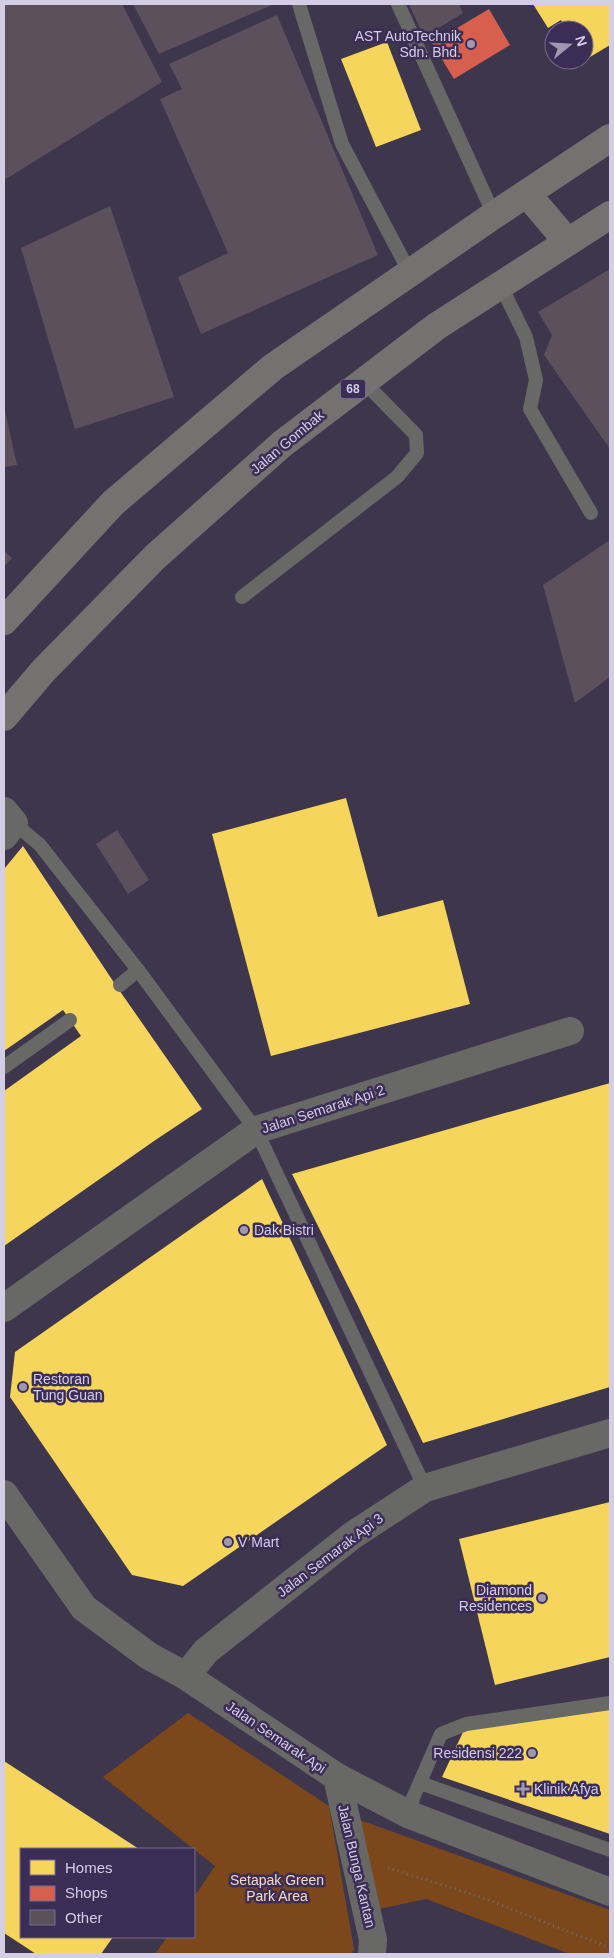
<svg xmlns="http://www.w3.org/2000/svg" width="614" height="1958" viewBox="0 0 614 1958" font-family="Helvetica,sans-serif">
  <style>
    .green { fill: #7b471b }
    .homes { fill: #f6d55c }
    .shops { fill: #d6604d }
    .building { fill: #5d505d }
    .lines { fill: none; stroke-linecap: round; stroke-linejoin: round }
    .path { stroke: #6e6c71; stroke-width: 3; stroke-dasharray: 1 4; stroke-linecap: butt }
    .service { stroke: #686966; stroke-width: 14 }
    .minor { stroke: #686966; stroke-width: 28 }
    .tertiary { stroke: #686966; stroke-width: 28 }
    .primary { stroke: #737271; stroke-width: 28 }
    .poi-dot { fill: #a098b0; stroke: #3b2d55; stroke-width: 2 }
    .labels { text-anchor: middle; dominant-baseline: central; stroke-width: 5; stroke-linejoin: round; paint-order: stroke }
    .shield { fill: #3b2d55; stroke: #a69dba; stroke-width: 1 }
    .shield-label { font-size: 12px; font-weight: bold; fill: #d4cde6 }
    .poi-label { font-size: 14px; fill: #d4cde6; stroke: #3b2d55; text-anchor: start }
    .street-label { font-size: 14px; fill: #d4cde6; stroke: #3b2d55 }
    .park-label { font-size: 14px; fill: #f3d8c4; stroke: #3b2d55 }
  </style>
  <rect width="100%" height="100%" fill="#3e364c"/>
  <!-- green -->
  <g class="green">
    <polygon points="188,1713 329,1806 354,1949 351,1954 155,1954 167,1937 194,1937 194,1897 215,1866 103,1777"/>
    <polygon points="360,1820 610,1910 610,1954 570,1954 426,1899 379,1909"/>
  </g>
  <!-- homes -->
  <g class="homes">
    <polygon points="533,4 610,4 610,45 585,60 584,30 567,30 561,20 548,28"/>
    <polygon points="387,42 421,130 376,147 341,59"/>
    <polygon points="346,798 378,917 443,900 470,1004 271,1056 212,834"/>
    <polygon points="23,846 117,987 202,1109 154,1141 4,1246 4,1091 81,1036 63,1010 4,1051 4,869"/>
    <polygon points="610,1083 610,1387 423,1443 357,1304 292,1174"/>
    <polygon points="262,1179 387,1445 183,1586 132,1575 10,1397 15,1352"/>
    <polygon points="610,1502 610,1657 495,1685 459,1539"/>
    <polygon points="610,1708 610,1834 442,1777 464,1730"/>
    <polygon points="4,1761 139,1849 21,1849 21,1937 113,1937 101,1954 36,1954 4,1933"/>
  </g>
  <!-- shops -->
  <polygon class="shops" points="489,9 510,45 454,79 432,43"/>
  <!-- building -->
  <g class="building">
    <polygon points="4,4 122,4 162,82 6,179 4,176"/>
    <polygon points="133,4 274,4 159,54"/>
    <polygon points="409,4 459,4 463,13 424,37"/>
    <polygon points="277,15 378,255 201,334 178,277 228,253 160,99 182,89 169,64"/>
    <polygon points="110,206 174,397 75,429 21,248"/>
    <polygon points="610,269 610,449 544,355 552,335 538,312"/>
    <polygon points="4,406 17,465 4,467"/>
    <polygon points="610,540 610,677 575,703 543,585"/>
    <polygon points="4,551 12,558 4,567"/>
    <polygon points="117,830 149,880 128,894 96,844"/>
  </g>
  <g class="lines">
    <!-- path -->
    <polyline class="path" points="388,1868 478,1896 610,1948"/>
    <!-- service -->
    <g class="service">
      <polyline points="299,4 342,144 410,273"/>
      <polyline points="398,4 494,215"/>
      <polyline points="500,284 526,337 536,380 530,409 591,513"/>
      <polyline points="242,597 397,477 417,453 416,435 363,381"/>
      <polyline points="14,823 40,845 138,970 256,1130 425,1488"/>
      <polyline points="120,985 138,970"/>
      <polyline points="4,1067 70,1020"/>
      <polyline points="420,1783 610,1850"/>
      <polyline points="410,1815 413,1798 441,1734 466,1724 610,1703"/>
    </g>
    <!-- minor -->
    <g class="minor">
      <polyline points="4,811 14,823 4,836"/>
      <polyline points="4,1308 256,1130 570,1031"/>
      <polyline points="186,1676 206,1651 353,1535 425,1488 610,1433"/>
      <polyline points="337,1777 373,1940 372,1954"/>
    </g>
    <!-- tertiary -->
    <polyline class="tertiary" points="4,1494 84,1608 149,1656 186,1676 337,1777 410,1815 610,1892"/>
    <!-- primary -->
    <g class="primary">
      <polyline points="527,194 567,241"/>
      <polyline points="4,621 113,503 273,367 494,215 610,138"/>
      <polyline points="4,717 44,670 155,557 282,444 437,326 610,215"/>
    </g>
  </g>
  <!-- markers -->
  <g class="poi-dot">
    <circle cx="471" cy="44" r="5"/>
    <circle cx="244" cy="1230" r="5"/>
    <circle cx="23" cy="1387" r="5"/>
    <circle cx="228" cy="1542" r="5"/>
    <circle cx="542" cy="1598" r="5"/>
    <circle cx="532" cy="1753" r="5"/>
    <path d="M520.5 1781.5h5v5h5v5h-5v5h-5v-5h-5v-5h5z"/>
  </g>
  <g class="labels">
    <!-- shield labels -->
    <rect class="shield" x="340.5" y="379.5" width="25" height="19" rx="4"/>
    <g class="shield-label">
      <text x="353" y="389">68</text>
    </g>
    <!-- poi labels -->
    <g class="poi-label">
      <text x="461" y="36" text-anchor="end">AST AutoTechnik<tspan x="461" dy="16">Sdn. Bhd.</tspan></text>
      <text x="254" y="1230">Dak Bistri</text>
      <text x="33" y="1379">Restoran<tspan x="33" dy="16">Tung Guan</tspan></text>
      <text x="238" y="1542">V Mart</text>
      <text x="532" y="1590" text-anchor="end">Diamond<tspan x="532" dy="16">Residences</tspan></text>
      <text x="522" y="1753" text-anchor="end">Residensi 222</text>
      <text x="534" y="1789">Klinik Afya</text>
    </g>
    <!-- street labels -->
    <g class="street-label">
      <text transform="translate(287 442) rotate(-40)">Jalan Gombak</text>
      <text transform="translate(323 1109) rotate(-18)">Jalan Semarak Api 2</text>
      <text transform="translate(330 1555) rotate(-37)">Jalan Semarak Api 3</text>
      <text transform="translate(276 1737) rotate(34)">Jalan Semarak Api</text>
      <text transform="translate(357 1866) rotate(77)">Jalan Bunga Kantan</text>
    </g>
    <!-- park labels -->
    <g class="park-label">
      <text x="277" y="1880">Setapak Green<tspan x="277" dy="16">Park Area</tspan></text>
    </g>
  </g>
  <!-- border -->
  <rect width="614" height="1958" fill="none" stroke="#d4cde6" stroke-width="10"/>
  <!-- legend -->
  <rect x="20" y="1848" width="175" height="90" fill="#3b2d55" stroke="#786d8f"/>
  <rect x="30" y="1860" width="25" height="15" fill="#f6d55c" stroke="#786d8f"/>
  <text x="65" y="1873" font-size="15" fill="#d4cde6">Homes</text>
  <rect x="30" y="1886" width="25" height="15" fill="#d6604d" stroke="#786d8f"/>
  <text x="65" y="1898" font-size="15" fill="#d4cde6">Shops</text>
  <rect x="30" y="1910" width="25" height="15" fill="#5d505d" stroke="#786d8f"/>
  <text x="65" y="1923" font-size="15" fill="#d4cde6">Other</text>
  <!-- north arrow -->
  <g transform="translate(569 45) rotate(72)"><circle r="24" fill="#3b2d55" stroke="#786d8f"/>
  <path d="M0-4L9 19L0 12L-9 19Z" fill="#a098b0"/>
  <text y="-8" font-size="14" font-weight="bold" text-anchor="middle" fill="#d4cde6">N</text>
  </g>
</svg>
